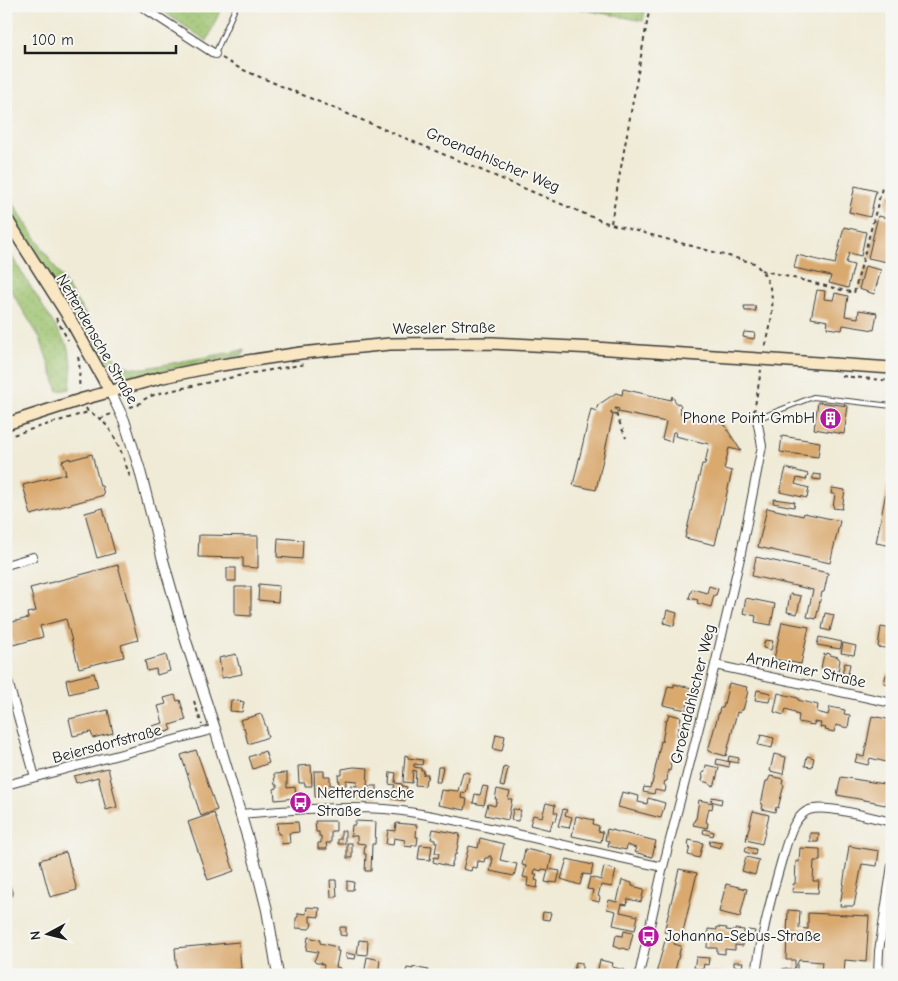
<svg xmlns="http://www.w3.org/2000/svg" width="898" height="981" viewBox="0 0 898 981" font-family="'Comic Neue',sans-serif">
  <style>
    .grass { fill: url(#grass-dots); stroke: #5c6e44 }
    .building { fill: #d9a96e }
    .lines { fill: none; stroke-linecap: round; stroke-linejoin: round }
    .service-casing { stroke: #3c3b38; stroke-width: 6 }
    .minor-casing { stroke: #3c3b38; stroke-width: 10 }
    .tertiary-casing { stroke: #3c3b38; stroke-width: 12 }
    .secondary-casing { stroke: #3c3b38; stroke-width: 14 }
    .path { stroke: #3c3b38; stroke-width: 2; stroke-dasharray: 4 4; stroke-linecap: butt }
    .service { stroke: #fff; stroke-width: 4 }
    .minor { stroke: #fff; stroke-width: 8 }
    .tertiary { stroke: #fff; stroke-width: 10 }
    .secondary { stroke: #f9e7c3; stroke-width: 11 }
    .labels { text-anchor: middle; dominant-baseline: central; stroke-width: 4; stroke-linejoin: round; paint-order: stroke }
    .street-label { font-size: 16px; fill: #1c1c1c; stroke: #f6f6f2 }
    .poi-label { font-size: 16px; fill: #1c1c1c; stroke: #f6f6f2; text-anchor: start }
  </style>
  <defs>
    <pattern id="grass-dots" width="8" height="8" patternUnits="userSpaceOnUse" patternTransform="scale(1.25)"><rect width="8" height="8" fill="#9bc16c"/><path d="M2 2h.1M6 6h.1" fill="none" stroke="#85a55d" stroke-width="1.8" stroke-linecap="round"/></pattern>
  </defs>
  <rect width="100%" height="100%" fill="#f6f6f2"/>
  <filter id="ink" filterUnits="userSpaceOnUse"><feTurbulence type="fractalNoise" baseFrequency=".02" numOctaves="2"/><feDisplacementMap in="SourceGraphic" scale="10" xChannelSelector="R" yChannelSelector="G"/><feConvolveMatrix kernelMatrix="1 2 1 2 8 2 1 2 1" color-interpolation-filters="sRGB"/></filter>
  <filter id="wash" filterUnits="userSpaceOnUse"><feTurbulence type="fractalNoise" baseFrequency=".0096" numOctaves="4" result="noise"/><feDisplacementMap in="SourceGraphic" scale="20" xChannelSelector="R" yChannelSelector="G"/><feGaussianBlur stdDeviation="1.12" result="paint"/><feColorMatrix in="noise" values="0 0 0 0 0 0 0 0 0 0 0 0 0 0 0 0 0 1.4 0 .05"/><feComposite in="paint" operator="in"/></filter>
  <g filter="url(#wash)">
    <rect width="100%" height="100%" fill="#f0ebd7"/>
    <!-- grass -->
    <g class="grass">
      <polygon points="155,6 222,6 207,41"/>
      <polygon points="566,6 646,6 643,21"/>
      <path d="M6,192L112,355C126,367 128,369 146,368L244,350L243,355L136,376H130L117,372L112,367L86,333L55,288L33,248L6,207Z"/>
      <polygon points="6,247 67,345 72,365 70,389 58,391 40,338 6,283"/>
    </g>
    <g id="blocks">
      <!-- building -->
      <g class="building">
        <polygon points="855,186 876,191 870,217 849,212"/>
        <polygon points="892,192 892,211 887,208 885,201 888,195"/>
        <polygon points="878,216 892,219 892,263 868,258"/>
        <polygon points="844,227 866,232 861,256 849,253 846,263 854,265 848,288 829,283 831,276 794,268 797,255 835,264"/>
        <polygon points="865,266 881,270 874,294 859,289"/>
        <polygon points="817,290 825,291 824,299 833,300 835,293 848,296 845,316 858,318 859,310 877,313 874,330 843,325 842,330 827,328 828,321 811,318"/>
        <polygon points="744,306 755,306 756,311 745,311"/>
        <polygon points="744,332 755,333 754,339 743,337"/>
        <polygon points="623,389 671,400 672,396 677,404 679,403 681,406 679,408 681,410 680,413 723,423 741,451 729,448 724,469 732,471 715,545 685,538 702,464 705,464 709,444 675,436 676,432 673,432 671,442 662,439 666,422 618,412 619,409 615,408 618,413 614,415 611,411 611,414 613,415 596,490 573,485 591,409 596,411 598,405 616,393 622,395"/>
        <polygon points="818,402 848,406 844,434 814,429"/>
        <polygon points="782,436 820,442 818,457 780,452"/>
        <polygon points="92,454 100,486 102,486 104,495 31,515 23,485 66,474 62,461 70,458 70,460"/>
        <polygon points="786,468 808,474 806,480 797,478 795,484 809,488 807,498 780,492"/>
        <polygon points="813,474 821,475 821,480 813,479"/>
        <polygon points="888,482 892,483 892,546 876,543"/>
        <polygon points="832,488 845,490 842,509 833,508 835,494 831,494"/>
        <polygon points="774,499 795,502 794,507 773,503"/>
        <polygon points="103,508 115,553 97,558 85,513"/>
        <polygon points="767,508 803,516 804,513 840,521 830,563 758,547"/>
        <polygon points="199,535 258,536 258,568 243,567 243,558 198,557"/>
        <polygon points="278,538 303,540 302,559 277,557"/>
        <polygon points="756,557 828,573 824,592 822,592 816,619 807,617 813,590 752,576"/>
        <polygon points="118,565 138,640 121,645 124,657 79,668 66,619 40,626 43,637 13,645 8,623 28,618 27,613 36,611 30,588"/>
        <rect x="227" y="568" width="9" height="13"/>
        <polygon points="259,584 279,586 278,602 258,600"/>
        <polygon points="709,586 718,589 716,595 714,595 711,607 697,603 698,600 689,598 692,589 707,593"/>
        <polygon points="235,587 251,587 251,616 235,615"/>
        <polygon points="790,594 801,596 797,614 787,612"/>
        <polygon points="746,598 775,604 771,625 755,622 756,616 743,613"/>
        <polygon points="667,610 677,613 674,626 664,623"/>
        <polygon points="825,613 834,615 830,631 822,629"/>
        <polygon points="782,622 809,627 801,664 774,659"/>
        <polygon points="881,627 892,629 892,649 878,647"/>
        <polygon points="819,637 842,642 840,649 817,645"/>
        <polygon points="765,640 773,641 771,650 763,648"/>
        <polygon points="843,643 856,646 854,655 841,653"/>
        <polygon points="827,653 830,654 830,655 838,657 840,660 838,672 821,668 824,654 826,655"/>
        <polygon points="236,654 239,666 240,666 242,674 222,678 219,658"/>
        <polygon points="166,655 170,671 157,675 156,669 147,671 145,661"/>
        <polygon points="845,663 850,664 848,674 842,673"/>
        <polygon points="891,665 892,665 892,685 884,683 886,675 889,673"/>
        <polygon points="94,673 98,687 69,694 66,680"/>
        <polygon points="729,683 747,687 746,690 748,691 743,710 741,709 740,713 737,712 726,756 708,751 720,708 723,708"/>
        <polygon points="674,684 692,688 686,710 663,705 668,686 674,687"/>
        <polygon points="757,690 771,693 769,702 755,700"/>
        <polygon points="778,693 798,698 798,700 818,705 817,712 828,715 830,707 845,710 844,714 850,715 848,728 836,725 834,732 825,730 826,728 820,727 821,723 814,722 814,725 798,722 799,715 795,714 795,712 786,709 784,715 774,712"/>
        <polygon points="175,695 177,701 180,700 186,720 170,725 172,730 151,737 148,727 163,723 158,706 166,704 164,698"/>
        <polygon points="231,700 244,702 242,712 230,711"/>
        <polygon points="108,710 113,733 93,738 91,732 73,736 69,719"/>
        <polygon points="261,714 267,729 266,730 268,737 248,744 244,727 243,728 240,720"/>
        <polygon points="669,714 681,717 680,723 681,724 680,728 679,727 677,734 678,734 675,745 676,745 672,753 673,756 672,760 671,760 670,763 671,766 670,771 668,770 667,781 665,781 664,784 666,787 665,792 655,790 654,794 643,792 644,787 650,788 651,784 652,784 661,741 662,742 666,720 667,720"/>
        <polygon points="872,716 892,720 892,754 890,763 870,758 868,765 855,762 857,755 864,757"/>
        <polygon points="496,734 505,736 502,751 493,749"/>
        <polygon points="761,735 774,738 772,748 758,745"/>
        <polygon points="196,750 217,810 201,816 181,755"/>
        <polygon points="265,751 269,763 253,769 249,757"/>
        <polygon points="774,754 786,757 783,774 770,771"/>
        <polygon points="405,755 408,756 408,758 423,760 422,765 414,764 414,767 421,768 421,770 424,770 423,775 424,774 428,774 427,779 426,779 425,786 415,785 416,771 413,770 412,783 403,782"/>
        <polygon points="729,756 739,758 738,763 728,761"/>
        <polygon points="807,756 814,758 812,767 805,766"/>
        <polygon points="717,759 730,762 729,767 716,764"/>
        <polygon points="311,765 312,786 305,786 305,783 299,783 298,766"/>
        <polygon points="706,765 719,768 715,784 713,786 710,785 709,783 702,781 703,777 702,773 705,772"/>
        <polygon points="354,767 368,768 367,786 377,786 377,797 351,796 351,785 357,786 357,781 346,780 346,785 339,785 338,775 342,775 342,769"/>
        <polygon points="438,767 443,767 440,782 436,782"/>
        <polygon points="504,767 508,768 504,787 500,786"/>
        <polygon points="108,768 117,807 106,810 98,777 76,783 74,776"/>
        <polygon points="314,771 324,771 324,776 330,776 330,785 334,785 335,796 315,797"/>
        <polygon points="390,772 396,773 395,783 402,784 402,786 407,787 405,801 392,799 393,791 395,785 389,784"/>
        <polygon points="463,772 470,773 466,793 462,792 461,798 467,799 465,810 438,805 441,790 448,791 448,790 458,791"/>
        <polygon points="287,773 287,788 295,787 296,798 275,800 274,789 277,788 277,785 275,785 274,774"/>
        <polygon points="770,776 783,779 782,784 784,785 778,808 776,807 775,812 762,809 763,804 761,804 766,781 768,781"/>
        <polygon points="841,777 890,785 886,805 880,804 875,803 875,802 837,795"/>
        <polygon points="483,786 488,787 484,805 473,803 475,794 480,795"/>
        <polygon points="497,789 510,792 508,799 512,799 508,820 485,815 488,804 495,806 497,799 495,799"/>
        <polygon points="622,792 639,796 638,802 647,804 648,798 665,803 661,818 618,807"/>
        <polygon points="712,797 722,799 721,804 711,801"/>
        <polygon points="699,800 713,803 712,809 709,808 706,822 708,823 707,828 693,825 695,819 696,819"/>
        <polygon points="546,803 555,805 554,812 558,813 556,821 553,820 550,830 530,825 533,815 542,817"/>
        <polygon points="513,809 521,810 518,821 511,820"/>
        <polygon points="563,809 567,810 565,815 572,817 569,828 558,826"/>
        <polygon points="753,811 769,815 762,844 746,840"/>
        <polygon points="214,813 234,871 208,880 188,822"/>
        <polygon points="576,816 594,820 593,824 599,826 598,831 603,832 601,842 572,836"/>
        <polygon points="315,821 336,821 336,831 331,831 331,843 326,843 327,849 318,849 318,843 321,843 321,836 319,836 319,832 316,832"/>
        <polygon points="355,821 376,822 375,844 372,844 371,871 365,871 366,854 364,854 365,844 357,843 357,836 351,836 352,825 355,825"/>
        <polygon points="298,822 299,832 289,833 290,843 282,844 281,834 278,834 277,823"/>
        <polygon points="396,823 417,825 416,837 418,837 417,845 412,845 412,847 404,846 405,840 394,838 393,845 386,844 388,830 395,831"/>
        <polygon points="433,829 460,834 456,855 455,854 451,867 433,862 434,857 438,858 439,853 435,853 437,842 435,842 435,840 431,839"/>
        <polygon points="607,829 656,841 652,857 634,852 636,848 627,845 626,850 608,846 609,841 605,840"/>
        <polygon points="704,829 714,832 713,836 703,833"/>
        <polygon points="341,831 345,831 345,844 338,844 338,839 341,839"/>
        <polygon points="810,833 819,833 818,842 810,842"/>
        <polygon points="480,838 504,844 500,860 517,864 514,876 490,871 493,859 491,859 491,856 489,856 488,858 485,858 484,862 478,861 477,868 472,867 471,871 463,869 469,846 478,848"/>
        <polygon points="689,840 703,843 699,858 688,855 690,846 688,845"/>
        <polygon points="710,840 722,842 720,848 709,845"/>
        <rect x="347" y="843" width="5" height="15"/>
        <polygon points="420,845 432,846 430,860 418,859"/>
        <polygon points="849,846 879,851 877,866 862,864 854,906 840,906"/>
        <polygon points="746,847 756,849 755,855 745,852"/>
        <polygon points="800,848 820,849 820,861 814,861 813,881 819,881 818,893 792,892 793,884 795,884 796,861 799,862"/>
        <polygon points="525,849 552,855 549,869 560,871 557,883 550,882 550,883 545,882 548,870 542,869 541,871 535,869 534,874 537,874 535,880 538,881 537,888 527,886 528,878 523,877 526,866 522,865"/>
        <polygon points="66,852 77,890 50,897 40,860"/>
        <polygon points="746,857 759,860 755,875 742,871"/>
        <polygon points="567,859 593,865 591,875 583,874 580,885 561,879"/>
        <polygon points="604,867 616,870 612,887 601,885 598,896 600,897 599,902 591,900 593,890 587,889 590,877 601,880"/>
        <polygon points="679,869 697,873 682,936 664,932"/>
        <polygon points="6,873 13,895 6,896"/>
        <polygon points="330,880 336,880 337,897 331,897"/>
        <polygon points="622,880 632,883 632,886 644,889 641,902 628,899 627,905 622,904 620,912 638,916 635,930 613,925 616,911 607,909 609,900 617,902"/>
        <polygon points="347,881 354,882 353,890 347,890"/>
        <polygon points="726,884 747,889 740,917 719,912"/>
        <polygon points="307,907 320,908 319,917 310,916 310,922 312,923 311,927 309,929 296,928 296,918 298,917 298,913 306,914"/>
        <polygon points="788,910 800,911 799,928 808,929 808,913 869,916 866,962 845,960 844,975 810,975 810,971 821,972 822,962 799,960 797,964 797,971 806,971 806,975 778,975 783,969 786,968 793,970 795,967 795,960 786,960"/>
        <polygon points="543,912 551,913 549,920 542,919"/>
        <polygon points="340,927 346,927 346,936 340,935"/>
        <polygon points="717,927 727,928 726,930 735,931 735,929 744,930 743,946 735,945 735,950 725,949 725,954 717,953 717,948 707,948 708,929 717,930"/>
        <polygon points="748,930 755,931 753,941 746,939"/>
        <polygon points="624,931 633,933 629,950 623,948 621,949 614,946 616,935 623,936"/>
        <polygon points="308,937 320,940 320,943 337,947 337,951 339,951 336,967 340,968 338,975 322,975 324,965 321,964 321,963 316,963 314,961 318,952 306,950"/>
        <polygon points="666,937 675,939 674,944 681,946 674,975 657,975 658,971 657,970"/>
        <polygon points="359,940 368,941 367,955 357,954"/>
        <polygon points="239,942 241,969 177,975 175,948"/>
        <polygon points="346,953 356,955 355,959 346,958"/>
        <polygon points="367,957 380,960 378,975 364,975"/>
        <polygon points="696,957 709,958 708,965 704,964 703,969 694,968"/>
        <polygon points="600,960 613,963 612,967 625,970 624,975 603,975 597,973"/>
        <polygon points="576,962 582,963 582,969 581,969 580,972 574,971"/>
        <polygon points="734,962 743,962 742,967 734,966"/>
        <polygon points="413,967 428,970 427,975 405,975 407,968 413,969"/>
        <polygon points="698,971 725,973 725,975 698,975"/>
      </g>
    </g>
  </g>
  <g filter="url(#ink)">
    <use href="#blocks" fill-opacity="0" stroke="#3c3b38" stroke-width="1"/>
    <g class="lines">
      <defs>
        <g id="service">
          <polyline points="215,54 236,6"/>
          <polyline points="757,419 813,397 892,406"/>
        </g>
        <g id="minor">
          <polyline points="141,6 215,54"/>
          <polyline points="6,565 33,557"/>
          <polyline points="715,665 892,703"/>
          <polyline points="6,674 35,777"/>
          <polyline points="6,785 215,729"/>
          <path d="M241,814C288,810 337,806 385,809C426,813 467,823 508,832C559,844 611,856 663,867"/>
          <polyline points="639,975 663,867 715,665 740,558 762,446 757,419"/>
          <path d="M756,975C761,935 771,897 782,859C786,847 789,833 795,823C799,817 803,812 809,810C826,804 872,818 892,822"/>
          <polyline points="878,975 879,951 892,865"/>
        </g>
        <polyline id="tertiary" points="110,391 124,420 139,467 163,560 186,641 215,729 256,866 267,910 278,975"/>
        <g id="secondary">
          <polyline points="6,218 70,319 110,391"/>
          <polyline points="6,424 83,399 163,377 221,365 301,353 390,344 492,343 595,348 892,368"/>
        </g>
      </defs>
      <!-- service casing -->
      <use href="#service" class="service-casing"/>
      <!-- minor casing -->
      <use href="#minor" class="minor-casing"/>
      <!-- tertiary casing -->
      <use href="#tertiary" class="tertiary-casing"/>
      <!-- secondary casing -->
      <use href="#secondary" class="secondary-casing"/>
      <!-- path -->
      <g class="path">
        <path d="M222,58L241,69L604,222L754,263C780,286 773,318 765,348"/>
        <polyline points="611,223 650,6"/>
        <polyline points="761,270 854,293 882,188"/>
        <polyline points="56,318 68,340"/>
        <path d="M78,357C81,368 78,378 80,389"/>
        <polyline points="842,376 892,381"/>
        <polyline points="130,407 138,405 143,400 151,396 160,393 247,374 306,364"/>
        <path d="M86,408L88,412C113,420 123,457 131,480"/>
        <polyline points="754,412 761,370"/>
        <polyline points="616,414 626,438"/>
        <polyline points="100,419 111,414"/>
        <polyline points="6,437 88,412"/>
        <polyline points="194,701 202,725"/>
      </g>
      <!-- service -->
      <use href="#service" class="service"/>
      <!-- minor -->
      <use href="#minor" class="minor"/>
      <!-- tertiary -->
      <use href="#tertiary" class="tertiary"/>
      <!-- secondary -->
      <use href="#secondary" class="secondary"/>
    </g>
  </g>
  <!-- icons -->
  <defs>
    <symbol id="building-disc" viewBox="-11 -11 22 22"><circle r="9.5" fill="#b5179e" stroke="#f6f6f2"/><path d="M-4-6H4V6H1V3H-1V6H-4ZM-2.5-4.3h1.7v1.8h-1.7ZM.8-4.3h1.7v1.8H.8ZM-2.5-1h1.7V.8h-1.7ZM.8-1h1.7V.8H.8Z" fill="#fff"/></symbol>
    <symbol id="bus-disc" viewBox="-11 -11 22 22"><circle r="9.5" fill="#b5179e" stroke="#f6f6f2"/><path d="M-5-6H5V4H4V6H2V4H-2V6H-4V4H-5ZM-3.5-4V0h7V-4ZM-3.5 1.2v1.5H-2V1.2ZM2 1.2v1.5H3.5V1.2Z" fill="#fff"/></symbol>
  </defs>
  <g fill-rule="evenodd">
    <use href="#building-disc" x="818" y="406" width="25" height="25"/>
    <use href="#bus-disc" x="288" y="790" width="25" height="25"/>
    <use href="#bus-disc" x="636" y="924" width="25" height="25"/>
  </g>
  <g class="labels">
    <!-- street labels -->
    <g class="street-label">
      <text transform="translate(493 160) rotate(23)">Groendahlscher Weg</text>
      <text transform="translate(444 328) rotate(-1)">Weseler Straße</text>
      <text transform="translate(97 339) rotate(60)">Netterdensche Straße</text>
      <text transform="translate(806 670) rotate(12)">Arnheimer Straße</text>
      <text transform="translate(693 694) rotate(-76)">Groendahlscher Weg</text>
      <text transform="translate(107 744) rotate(-15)">Beiersdorfstraße</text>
    </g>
    <!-- poi labels -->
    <g class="poi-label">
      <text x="815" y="418" text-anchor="end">Phone Point GmbH</text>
      <text x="317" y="793">Netterdensche<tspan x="317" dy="18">Straße</tspan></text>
      <text x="665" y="936">Johanna-Sebus-Straße</text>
    </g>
  </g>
  <!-- margin -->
  <rect width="898" height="981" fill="none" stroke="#f6f6f2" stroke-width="25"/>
  <!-- north arrow -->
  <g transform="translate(48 934) rotate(263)" stroke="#f6f6f2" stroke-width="4" paint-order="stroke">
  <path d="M0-4L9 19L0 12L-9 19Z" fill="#1c1c1c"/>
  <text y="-8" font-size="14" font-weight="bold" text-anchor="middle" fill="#1c1c1c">N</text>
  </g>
  <!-- scale -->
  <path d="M25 45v8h151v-8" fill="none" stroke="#1c1c1c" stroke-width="2.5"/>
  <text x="32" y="45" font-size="15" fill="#1c1c1c" stroke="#f6f6f2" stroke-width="4" paint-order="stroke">100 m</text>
</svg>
